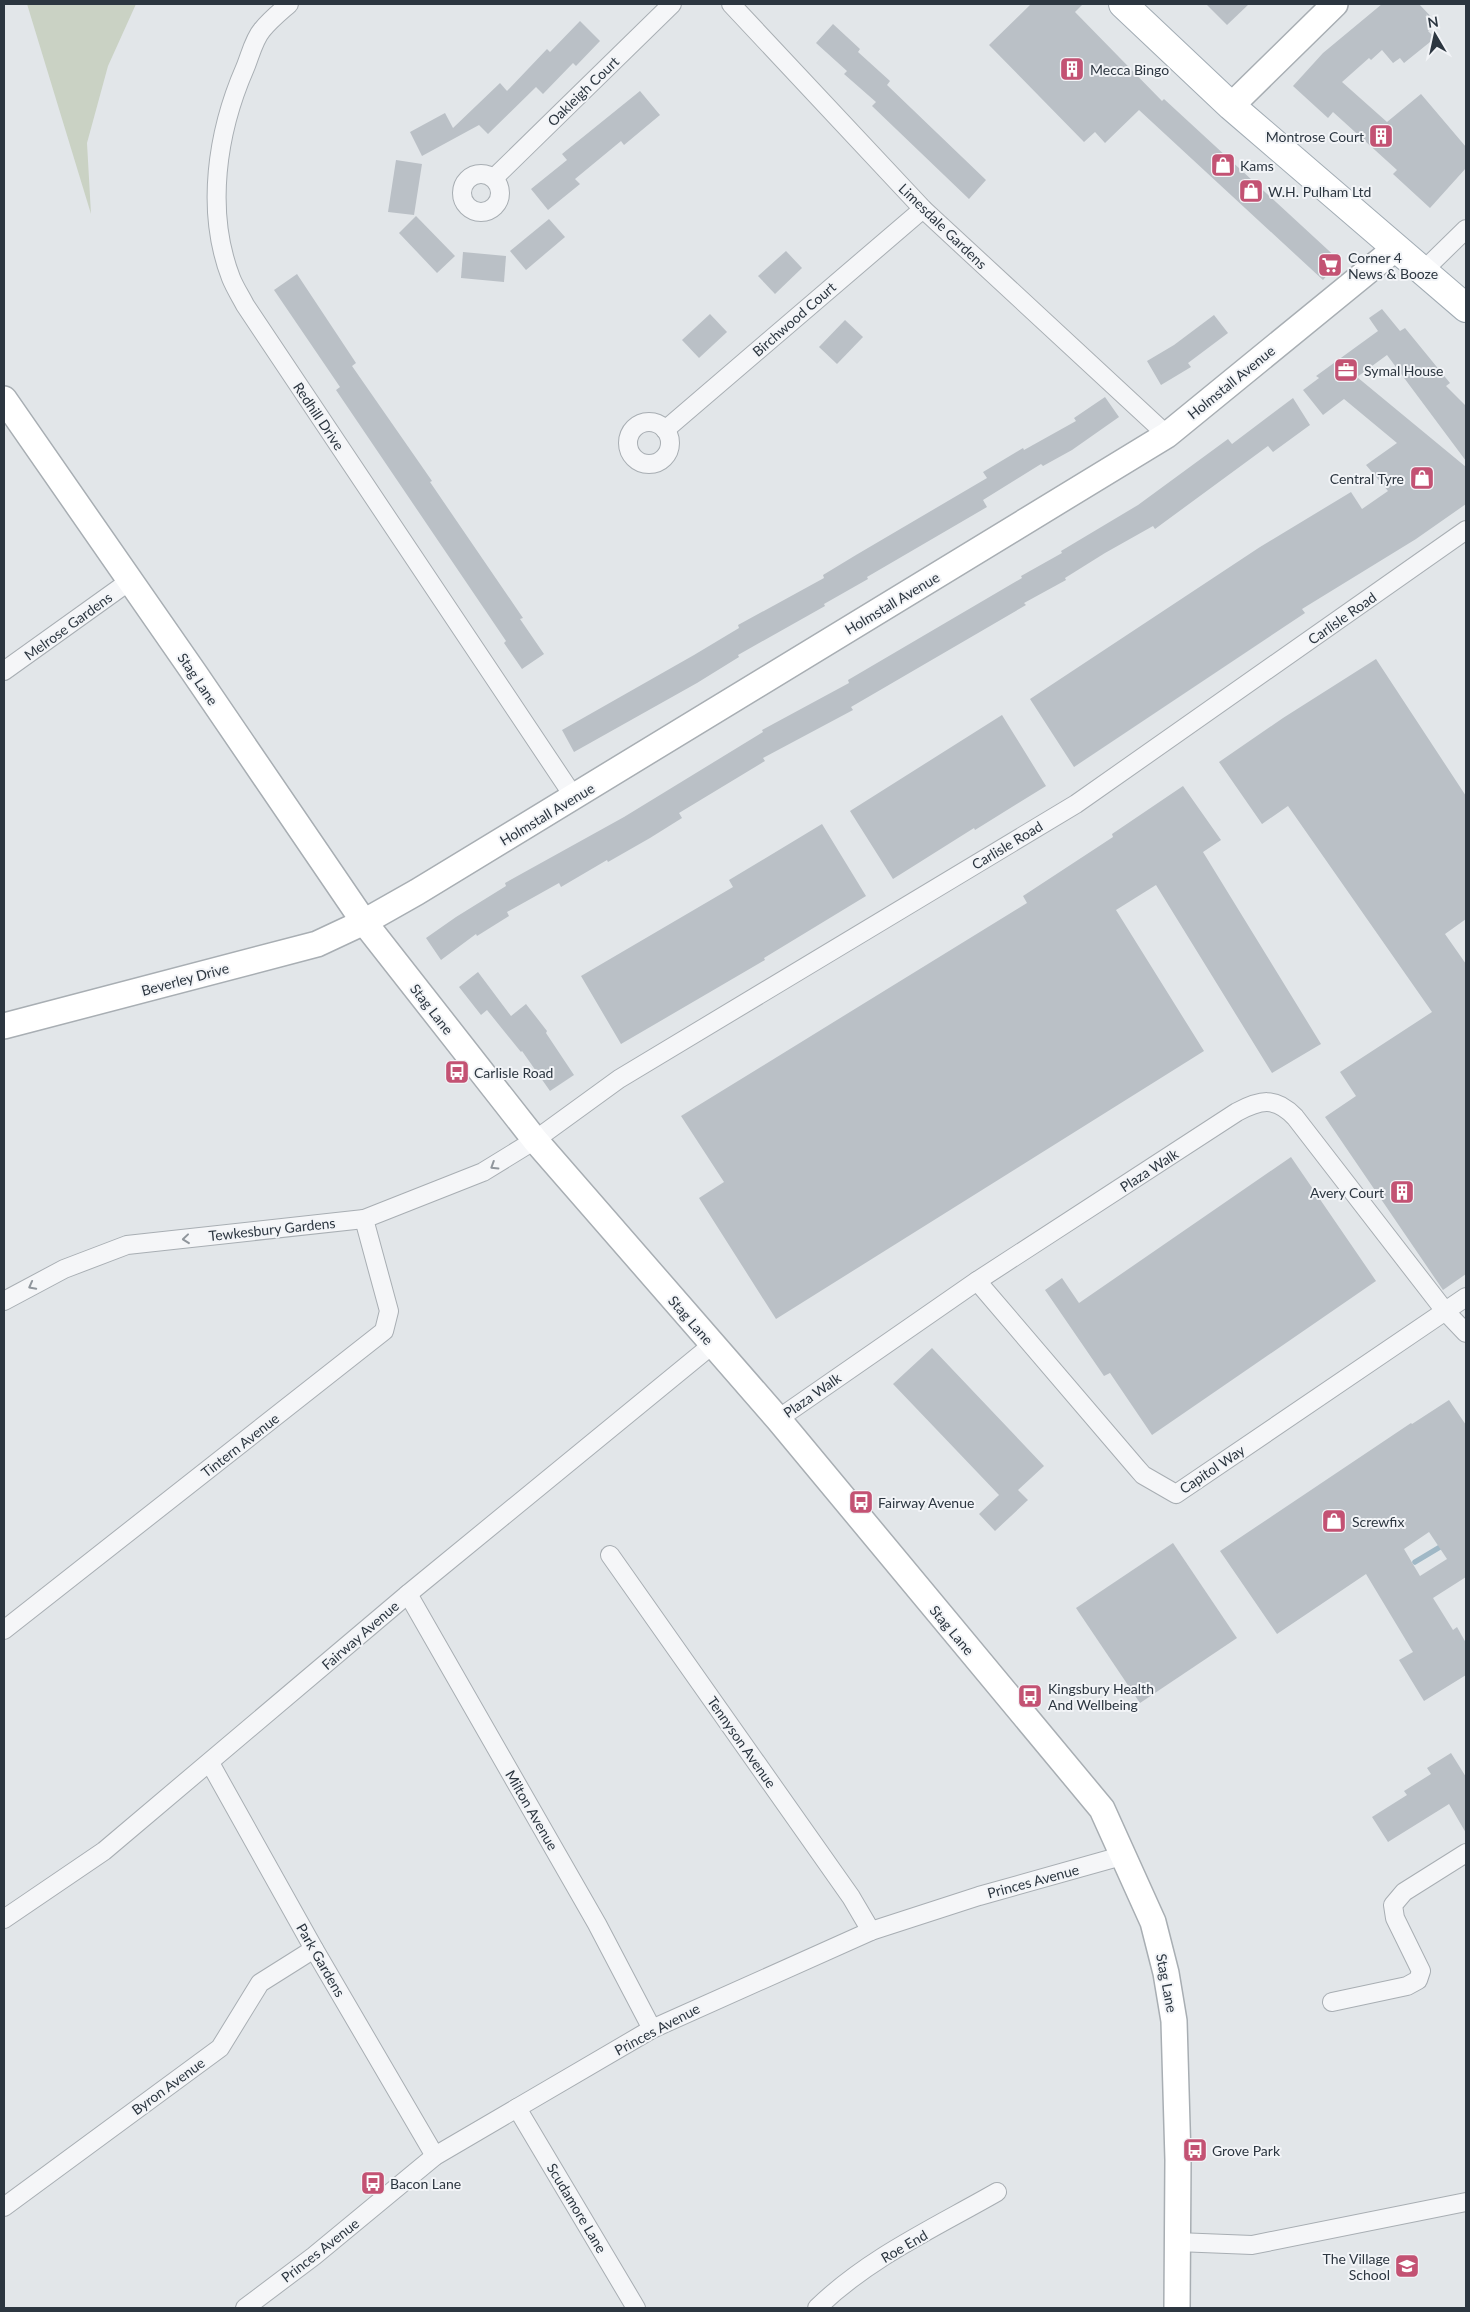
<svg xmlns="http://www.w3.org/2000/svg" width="1470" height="2312" viewBox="0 0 1470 2312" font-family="Lato,sans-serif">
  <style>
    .green { fill: #cad2c4 }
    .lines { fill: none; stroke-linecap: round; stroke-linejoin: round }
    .stream { stroke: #a0b8c6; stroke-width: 5.5 }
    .building { fill: #bac0c6; fill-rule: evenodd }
    .street-casing { stroke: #a8aeb3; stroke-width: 20 }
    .secondary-casing { stroke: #a8aeb3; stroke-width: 28 }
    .primary-casing { stroke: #a2acb4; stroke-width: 30 }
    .street { stroke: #f5f6f8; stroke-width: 18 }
    .secondary { stroke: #fff; stroke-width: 25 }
    .primary { stroke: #fff; stroke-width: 28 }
    .oneway { stroke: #90969c }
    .labels { text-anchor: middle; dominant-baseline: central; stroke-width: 4; stroke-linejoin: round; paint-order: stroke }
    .poi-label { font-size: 14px; fill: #2c3640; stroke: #f2f4f7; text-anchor: start }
    .street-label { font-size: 14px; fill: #2c3640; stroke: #f2f4f7 }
  </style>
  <rect width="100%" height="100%" fill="#e2e6e9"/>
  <!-- green -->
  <polygon class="green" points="27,4 136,4 108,66 87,143 91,214"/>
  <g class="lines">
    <!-- stream -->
    <polyline class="stream" points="1415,1562 1445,1544"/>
  </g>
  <!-- building -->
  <g class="building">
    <polygon points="1031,4 1083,4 1075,12 1162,101 1164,99 1340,261 1323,280 1139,110 1105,143 1095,132 1084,142 989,45"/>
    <polygon points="1206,4 1249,4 1227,25"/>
    <polygon points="1382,4 1419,4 1437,23 1428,31 1435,38 1404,63 1400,58 1393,63 1382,50 1371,60 1369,58 1342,82 1387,122 1421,94 1466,147 1466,168 1430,208 1393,174 1397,170 1333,112 1328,118 1293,86 1323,53"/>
    <polygon points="580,21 600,41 576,66 573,63 543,94 536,87 488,134 479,125 422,156 410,132 445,113 453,128 500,83 507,91 547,49 550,52"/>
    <polygon points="833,24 860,49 858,52 890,81 887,85 986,180 969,199 872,106 876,102 844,74 847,71 816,43"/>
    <polygon points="640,91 660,115 624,145 621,141 575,179 580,184 548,210 531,189 567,160 562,154"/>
    <polygon points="396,160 422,164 414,215 388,212"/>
    <polygon points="416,216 455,256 437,273 399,233"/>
    <polygon points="549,219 565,237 526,270 510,251"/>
    <polygon points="786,251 802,268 775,294 758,276"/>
    <polygon points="463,252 506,256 504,282 461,278"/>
    <polygon points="297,274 356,363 352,366 432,481 430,482 523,618 520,619 544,654 522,669 504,643 506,641 336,390 340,387 274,290"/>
    <polygon points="1382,309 1400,331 1405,328 1450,383 1446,386 1466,406 1466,461 1387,355 1357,377 1466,467 1466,504 1416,539 1302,609 1305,613 1074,767 1030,699 1260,547 1351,492 1362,509 1388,491 1366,465 1397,443 1344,399 1323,415 1303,390 1319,378 1316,376 1378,331 1369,318"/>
    <polygon points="710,314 727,332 699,358 682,340"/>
    <polygon points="1214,315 1228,333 1188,363 1191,367 1161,385 1147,361 1174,345"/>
    <polygon points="845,320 863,337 837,364 819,347"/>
    <polygon points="1105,397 1119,417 1072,450 1043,466 1041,464 983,500 987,507 867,577 868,579 824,604 825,606 738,655 739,657 697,683 574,752 562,730 694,655 739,628 738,625 824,578 823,575 856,555 987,478 983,472 1023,448 1024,450 1076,421 1074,418"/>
    <polygon points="1293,398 1310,425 1273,452 1268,446 1155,529 1153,526 1105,553 1065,578 1066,580 1024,603 1026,605 851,707 853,710 763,758 765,761 679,813 682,818 650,838 608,862 607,860 561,887 559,883 507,912 509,916 477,936 476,934 441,960 426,938 456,917 506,886 505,883 624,817 763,732 762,730 849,683 848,680 1022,578 1021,576 1062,553 1061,551 1138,505 1228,439 1232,444"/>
    <polygon points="1376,659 1466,796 1466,919 1445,934 1466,964 1466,1274 1443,1290 1325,1117 1356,1096 1340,1072 1432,1012 1288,806 1262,824 1219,762 1283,718"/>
    <polygon points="1002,715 1046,786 975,830 974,828 893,879 850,811"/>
    <polygon points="1183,786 1221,840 1203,852 1321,1044 1272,1073 1156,885 1116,910 1204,1051 776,1319 699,1198 724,1182 681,1116 1027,903 1023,896 1113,837 1112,834"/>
    <polygon points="822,824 866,896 764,958 765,960 621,1044 581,976 733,887 729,880"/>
    <polygon points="478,972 511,1016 526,1004 547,1031 546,1033 574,1075 550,1091 522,1051 521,1052 487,1010 481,1015 459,987"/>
    <polygon points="1291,1157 1376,1281 1152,1435 1110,1373 1104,1376 1045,1290 1062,1278 1079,1303"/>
    <polygon points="932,1348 1044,1466 1018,1490 1028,1500 995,1531 979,1514 999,1495 893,1384"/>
    <path d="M1449,1400L1466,1425V1577L1433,1598L1453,1630L1457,1627L1466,1643V1675L1424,1701L1399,1660L1413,1652L1366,1574L1277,1634L1220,1551L1411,1423L1412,1424ZM1429,1532L1447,1559L1420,1576L1404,1549Z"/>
    <polygon points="1173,1543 1237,1638 1140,1703 1076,1608"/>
    <polygon points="1451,1753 1466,1777 1466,1833 1449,1804 1388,1842 1372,1817 1407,1795 1404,1791 1431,1774 1427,1768"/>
  </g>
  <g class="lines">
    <defs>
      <g id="street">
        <path d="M289,4C280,12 270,20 262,30C254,39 250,56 245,68C217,132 205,211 231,278C235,288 241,297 245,305L574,797"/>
        <polyline points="731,4 923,209 1167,435"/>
        <circle cx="481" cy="193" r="19"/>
        <polyline points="494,178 672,4"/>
        <polyline points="1424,270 1466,229"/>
        <circle cx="649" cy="443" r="21"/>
        <polyline points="665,430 923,209"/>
        <polyline points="4,671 131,580"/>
        <polyline points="977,1281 1136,1467 1143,1475 1176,1494 1466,1297"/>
        <polyline points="4,1301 64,1269 127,1245 364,1219 483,1172 535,1140 619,1079 1076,804 1466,530"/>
        <path d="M778,1419L977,1281L1237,1112C1260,1100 1275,1096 1295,1117L1445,1311L1466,1333"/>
        <polyline points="610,1555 851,1897 871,1931"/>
        <polyline points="408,1594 597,1924 652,2029"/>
        <polyline points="4,1630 384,1331 389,1311 364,1219"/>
        <polyline points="210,1763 314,1949 435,2156"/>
        <polyline points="4,1919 104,1851 408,1594 712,1345"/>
        <polyline points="1332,2002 1407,1986 1418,1980 1421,1971 1395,1918 1393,1905 1404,1892 1466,1853"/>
        <polyline points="517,2108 636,2308"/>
        <polyline points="4,2207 220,2048 260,1983 314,1949"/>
        <polyline points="1177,2242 1252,2245 1466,2202"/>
        <polyline points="245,2308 314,2256 435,2156 652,2029 871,1931 979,1896 1125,1855"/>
        <path d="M817,2308C868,2258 936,2227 997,2192"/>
      </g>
      <g id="secondary">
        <polyline points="1231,106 1335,4"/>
        <polyline points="4,399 195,674 364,922 535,1140 778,1419 1102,1809 1153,1922 1166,1973 1174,2021 1178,2160 1177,2308"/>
        <polyline points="4,1026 317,944 364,922 417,892 1167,435 1396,248"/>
      </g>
      <polyline id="primary" points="1123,4 1231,106 1466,308"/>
    </defs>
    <!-- street casing -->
    <use href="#street" class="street-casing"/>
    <!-- secondary casing -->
    <use href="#secondary" class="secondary-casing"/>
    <!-- primary casing -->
    <use href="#primary" class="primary-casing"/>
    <!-- street -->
    <use href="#street" class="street"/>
    <!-- secondary -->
    <use href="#secondary" class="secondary"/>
    <!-- primary -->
    <use href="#primary" class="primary"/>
  </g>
  <!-- one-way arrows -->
  <defs><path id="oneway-chevron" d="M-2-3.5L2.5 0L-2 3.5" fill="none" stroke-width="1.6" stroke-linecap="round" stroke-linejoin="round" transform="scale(1.25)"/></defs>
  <g class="oneway">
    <use href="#oneway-chevron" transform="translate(494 1166) rotate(148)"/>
    <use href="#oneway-chevron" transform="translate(186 1239) rotate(174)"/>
    <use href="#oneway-chevron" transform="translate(32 1286) rotate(152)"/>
  </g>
  <!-- icons -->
  <defs>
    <symbol id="building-square" viewBox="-11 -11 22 22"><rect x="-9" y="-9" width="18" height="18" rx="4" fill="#c35273" stroke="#f2f4f7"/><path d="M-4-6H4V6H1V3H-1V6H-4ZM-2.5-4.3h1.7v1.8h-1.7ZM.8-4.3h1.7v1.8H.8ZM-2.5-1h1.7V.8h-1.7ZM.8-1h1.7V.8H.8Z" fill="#fff"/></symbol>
    <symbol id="shop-square" viewBox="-11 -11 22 22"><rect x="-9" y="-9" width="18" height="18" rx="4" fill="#c35273" stroke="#f2f4f7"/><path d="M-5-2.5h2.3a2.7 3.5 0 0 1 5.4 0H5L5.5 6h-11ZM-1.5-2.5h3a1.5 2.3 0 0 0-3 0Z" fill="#fff"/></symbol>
    <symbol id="supermarket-square" viewBox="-11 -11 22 22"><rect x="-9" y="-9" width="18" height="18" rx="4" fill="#c35273" stroke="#f2f4f7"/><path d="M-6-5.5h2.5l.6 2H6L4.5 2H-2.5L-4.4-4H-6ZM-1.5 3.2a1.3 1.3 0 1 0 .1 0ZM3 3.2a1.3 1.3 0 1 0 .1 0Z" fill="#fff"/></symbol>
    <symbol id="office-square" viewBox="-11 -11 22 22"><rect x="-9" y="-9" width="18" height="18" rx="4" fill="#c35273" stroke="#f2f4f7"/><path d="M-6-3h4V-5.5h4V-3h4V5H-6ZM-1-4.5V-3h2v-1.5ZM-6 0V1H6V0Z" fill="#fff"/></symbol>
    <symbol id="bus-square" viewBox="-11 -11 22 22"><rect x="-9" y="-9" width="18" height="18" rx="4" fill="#c35273" stroke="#f2f4f7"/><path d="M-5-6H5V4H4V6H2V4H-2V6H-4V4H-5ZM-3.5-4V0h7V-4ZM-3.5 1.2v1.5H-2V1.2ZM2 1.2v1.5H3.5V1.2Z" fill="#fff"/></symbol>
    <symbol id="school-square" viewBox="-11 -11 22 22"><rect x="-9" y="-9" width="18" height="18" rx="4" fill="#c35273" stroke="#f2f4f7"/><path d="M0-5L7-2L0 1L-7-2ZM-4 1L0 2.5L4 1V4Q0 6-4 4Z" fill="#fff"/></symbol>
  </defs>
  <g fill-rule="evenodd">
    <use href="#building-square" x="1058" y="55" width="28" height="28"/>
    <use href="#building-square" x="1367" y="122" width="28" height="28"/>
    <use href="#shop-square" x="1209" y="151" width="28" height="28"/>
    <use href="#shop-square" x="1237" y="177" width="28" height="28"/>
    <use href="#supermarket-square" x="1316" y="251" width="28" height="28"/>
    <use href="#office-square" x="1332" y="356" width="28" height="28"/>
    <use href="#shop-square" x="1408" y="464" width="28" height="28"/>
    <use href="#bus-square" x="443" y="1058" width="28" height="28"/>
    <use href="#building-square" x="1388" y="1178" width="28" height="28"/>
    <use href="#bus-square" x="847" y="1488" width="28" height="28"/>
    <use href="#shop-square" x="1320" y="1507" width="28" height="28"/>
    <use href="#bus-square" x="1016" y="1682" width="28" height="28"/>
    <use href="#bus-square" x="1181" y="2136" width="28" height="28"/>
    <use href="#bus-square" x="359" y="2169" width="28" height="28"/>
    <use href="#school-square" x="1393" y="2252" width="28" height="28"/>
  </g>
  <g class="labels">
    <!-- poi labels -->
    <g class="poi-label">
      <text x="1090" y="69">Mecca Bingo</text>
      <text x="1364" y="136" text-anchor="end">Montrose Court</text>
      <text x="1240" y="165">Kams</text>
      <text x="1268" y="191">W.H. Pulham Ltd</text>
      <text x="1348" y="257">Corner 4<tspan x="1348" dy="16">News &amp; Booze</tspan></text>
      <text x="1364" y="370">Symal House</text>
      <text x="1404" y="478" text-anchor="end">Central Tyre</text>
      <text x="474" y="1072">Carlisle Road</text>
      <text x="1384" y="1192" text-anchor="end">Avery Court</text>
      <text x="878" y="1502">Fairway Avenue</text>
      <text x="1352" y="1521">Screwfix</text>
      <text x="1048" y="1688">Kingsbury Health<tspan x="1048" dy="16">And Wellbeing</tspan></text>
      <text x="1212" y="2150">Grove Park</text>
      <text x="390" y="2183">Bacon Lane</text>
      <text x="1390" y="2258" text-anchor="end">The Village<tspan x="1390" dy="16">School</tspan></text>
    </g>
    <!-- street labels -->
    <g class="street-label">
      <text transform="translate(583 91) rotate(-44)">Oakleigh Court</text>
      <text transform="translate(943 226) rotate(44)">Limesdale Gardens</text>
      <text transform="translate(794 319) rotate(-41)">Birchwood Court</text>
      <text transform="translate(1231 382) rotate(-39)">Holmstall Avenue</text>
      <text transform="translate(319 416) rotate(56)">Redhill Drive</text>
      <text transform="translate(892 603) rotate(-31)">Holmstall Avenue</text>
      <text transform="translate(1342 618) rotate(-35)">Carlisle Road</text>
      <text transform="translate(68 626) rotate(-36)">Melrose Gardens</text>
      <text transform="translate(198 679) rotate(56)">Stag Lane</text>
      <text transform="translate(547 814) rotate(-31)">Holmstall Avenue</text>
      <text transform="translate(1007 845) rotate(-31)">Carlisle Road</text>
      <text transform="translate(185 979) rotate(-15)">Beverley Drive</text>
      <text transform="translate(432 1009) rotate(52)">Stag Lane</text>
      <text transform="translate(1149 1170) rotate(-33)">Plaza Walk</text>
      <text transform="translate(272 1229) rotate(-6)">Tewkesbury Gardens</text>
      <text transform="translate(691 1320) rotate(49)">Stag Lane</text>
      <text transform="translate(812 1395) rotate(-35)">Plaza Walk</text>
      <text transform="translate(240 1445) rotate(-38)">Tintern Avenue</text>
      <text transform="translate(1212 1469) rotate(-34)">Capitol Way</text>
      <text transform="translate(952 1630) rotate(50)">Stag Lane</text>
      <text transform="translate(360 1635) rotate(-41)">Fairway Avenue</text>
      <text transform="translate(742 1742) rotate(55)">Tennyson Avenue</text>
      <text transform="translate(532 1810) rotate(60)">Milton Avenue</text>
      <text transform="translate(1033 1881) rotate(-15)">Princes Avenue</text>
      <text transform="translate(321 1960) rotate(60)">Park Gardens</text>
      <text transform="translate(1167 1983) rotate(79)">Stag Lane</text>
      <text transform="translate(657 2029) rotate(-28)">Princes Avenue</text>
      <text transform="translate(168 2086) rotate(-36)">Byron Avenue</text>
      <text transform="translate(577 2208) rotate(59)">Scudamore Lane</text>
      <text transform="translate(904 2246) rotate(-30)">Roe End</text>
      <text transform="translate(320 2250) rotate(-38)">Princes Avenue</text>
    </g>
  </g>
  <!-- border -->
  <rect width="1470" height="2312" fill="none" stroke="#2c3640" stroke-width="10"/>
  <!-- north arrow -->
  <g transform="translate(1435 35) rotate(351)" stroke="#f2f4f7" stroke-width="4" paint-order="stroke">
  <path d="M0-4L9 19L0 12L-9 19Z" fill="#2c3640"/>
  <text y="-8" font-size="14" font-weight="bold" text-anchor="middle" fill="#2c3640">N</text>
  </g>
</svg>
